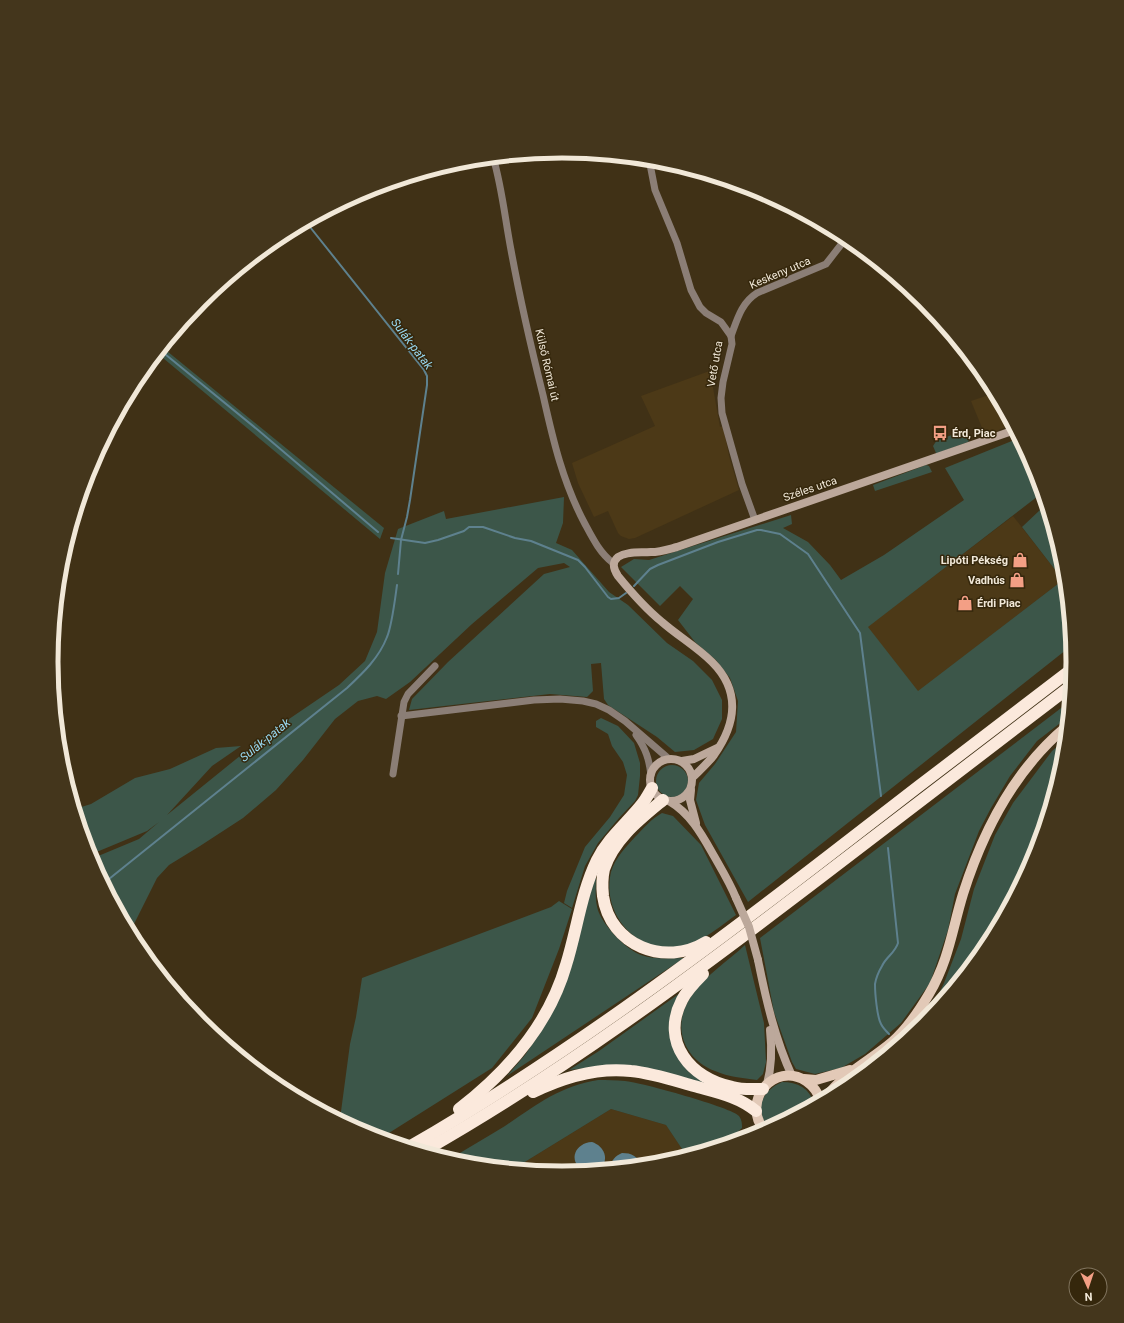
<svg xmlns="http://www.w3.org/2000/svg" width="1124" height="1323" viewBox="0 0 1124 1323" font-family="Roboto,sans-serif">
  <style>
    .built { fill: #4c3917 }
    .green { fill: #3c5649 }
    .water { fill: #5e818e }
    .lines { fill: none; stroke-linecap: round; stroke-linejoin: round }
    .stream { stroke: #5e818e; stroke-width: 2 }
    .street { stroke: #8b7e76; stroke-width: 7 }
    .secondary { stroke: #bca89b; stroke-width: 8 }
    .primary { stroke: #e2c9b7; stroke-width: 10 }
    .highway { stroke: #fbe9dc; stroke-width: 12 }
    .secondary-bridge { stroke: #bca89b; stroke-width: 8 }
    .labels { text-anchor: middle; dominant-baseline: central; stroke-width: 3; stroke-linejoin: round; paint-order: stroke }
    .street-label { font-size: 11px; fill: #f1e8d8; stroke: #35270c }
    .poi-label { font-size: 11px; font-weight: bold; fill: #f1e8d8; stroke: #35270c; text-anchor: start }
    .water-label { font-size: 12px; font-style: italic; fill: #99d9f2; stroke: #35270c }
    .rim { fill: none; stroke: #f1e8d8; stroke-width: 5 }
  </style>
  <rect width="100%" height="100%" fill="#403116"/>
  <!-- built -->
  <g class="built">
    <polygon points="715,369 712,382 715,399 720,427 723,426 729,456 739,490 635,538 629,539 621,536 618,533 608,511 594,517 578,483 572,463 655,426 641,396"/>
    <polygon points="995,393 1012,425 985,435 971,401"/>
    <polygon points="1013,516 1063,580 918,692 867,627"/>
    <polygon points="611,1109 666,1125 686,1155 661,1163 562,1172 515,1168"/>
  </g>
  <!-- green -->
  <g class="green">
    <polygon points="162,347 384,528 380,539 157,353"/>
    <polygon points="961,432 968,433 970,439 968,442 938,453 936,453 933,446 937,440"/>
    <polygon points="1019,438 1034,466 1042,493 868,627 918,691 1063,580 1022,527 1040,510 1047,507 1063,562 1071,646 748,902 705,825 696,800 699,783 715,764 736,732 738,701 730,678 716,660 695,642 678,620 693,599 680,586 660,606 621,567 634,559 649,560 791,515 792,524 783,528 808,542 830,565 841,580 884,555 964,500 945,468"/>
    <polygon points="926,465 929,466 932,472 875,491 873,485"/>
    <polygon points="564,497 563,523 556,543 572,550 609,592 628,605 667,643 693,661 712,680 722,700 722,719 713,739 694,750 675,752 657,737 608,705 604,699 601,663 591,664 593,691 587,697 550,694 409,710 412,699 448,662 544,574 570,567 564,563 538,568 472,624 410,682 386,699 377,696 358,701 335,719 303,760 276,790 243,818 200,846 169,865 157,878 130,932 91,859 139,839 159,822 147,831 99,851 89,853 75,809 91,804 135,778 170,769 216,748 241,746 212,766 167,815 267,734 339,685 365,661 377,632 385,573 398,529 444,511 446,519"/>
    <polygon points="1069,702 1068,717 1037,741 1010,776 991,808 979,831 955,894 948,930 930,983 901,1023 865,1054 841,1068 815,1074 796,1069 792,1062 774,1012 760,938"/>
    <polygon points="601,718 618,726 634,743 640,763 640,776 638,795 635,801 619,818 598,843 585,866 572,908 564,903 567,891 585,847 610,817 624,795 627,775 623,762 612,746 608,734 596,727 596,721"/>
    <polygon points="1065,740 1063,761 1034,857 987,946 923,1023 907,1036 929,1014 944,983 961,939 974,889 995,835 1013,803 1052,751"/>
    <circle cx="672" cy="781" r="16"/>
    <path d="M662,813L673,816L701,845L736,915C722,925 708,937 692,943C646,963 600,919 611,872C615,858 626,847 635,837C644,828 651,819 662,813Z"/>
    <path d="M596,875C596,888 594,903 600,915C607,929 626,949 641,955C655,960 670,958 684,958L507,1076L525,1055L542,1030L584,914Z"/>
    <polygon points="559,901 572,909 559,949 532,1018 492,1068 381,1138 366,1134 340,1119 350,1044 356,1017 362,978 551,907"/>
    <path d="M745,945L764,1023L766,1062L763,1074L757,1080C742,1078 729,1077 715,1071C682,1058 671,1024 692,995C706,975 728,961 745,945Z"/>
    <polygon points="680,993 680,1061 690,1073 710,1085 617,1065 569,1070 599,1051"/>
    <path d="M598,1080C607,1080 616,1080 625,1081C640,1082 733,1108 739,1116C742,1120 742,1124 742,1128L725,1143L686,1155L666,1125L611,1109L515,1168H513L509,1162L502,1167L462,1163L450,1159C468,1148 487,1137 505,1126C536,1105 560,1086 598,1080Z"/>
    <path d="M782,1082C798,1082 809,1088 814,1103L769,1128C752,1110 763,1090 782,1082Z"/>
  </g>
  <!-- water -->
  <g class="water">
    <path d="M592,1142C604,1146 610,1159 600,1169L582,1170C568,1160 575,1143 592,1142Z"/>
    <path d="M622,1153C632,1153 637,1156 641,1165L611,1168C611,1160 615,1156 622,1153Z"/>
  </g>
  <g class="lines">
    <!-- stream -->
    <g class="stream">
      <polyline points="306,222 424,370 427,376 427,385 410,500 407,517 401,540 398,574"/>
      <polyline points="160,350 258,430 378,532"/>
      <polyline points="391,538 425,543 438,540 464,531 469,527 483,527 515,538 531,541 578,560 585,567 608,597 611,599 619,598 626,593"/>
      <polyline points="634,586 650,569 658,565 718,542 757,530 761,530 780,534 808,554 860,633 881,796"/>
      <path d="M888,848L898,943C895,953 886,957 882,966C879,971 876,978 875,984C875,993 877,1017 881,1024C883,1028 886,1031 889,1034"/>
      <path d="M104,883L347,688C363,673 379,658 387,637C392,625 395,599 397,585"/>
    </g>
    <!-- street -->
    <g class="street">
      <path d="M493,157C502,187 505,219 511,250C520,299 531,347 543,395C553,440 563,483 585,524C593,539 600,553 613,563"/>
      <polyline points="649,159 655,190 677,243 691,290 700,307 706,313 721,322 731,336 732,344 723,382 721,398 722,413 742,484 755,520"/>
      <path d="M731,336C737,320 741,303 757,293L826,264L847,237"/>
      <polyline points="401,716 534,700 560,699 583,701 596,704 609,710 625,721 669,759"/>
      <path d="M636,735C646,749 649,759 651,775"/>
      <polyline points="393,774 404,702 408,694 435,666"/>
    </g>
    <!-- secondary -->
    <g class="secondary">
      <circle cx="671" cy="780" r="21"/>
      <polyline points="682,761 694,759 717,748"/>
      <path d="M693,777C700,770 708,763 714,755C736,724 741,691 712,662C697,647 678,636 662,622C646,609 631,592 618,576C614,570 611,563 618,557C627,551 640,553 651,552C660,552 669,549 677,547L1015,430"/>
      <polyline points="691,790 690,800 696,823"/>
      <path d="M669,801C691,814 702,835 714,856C722,870 730,883 736,898"/>
      <path d="M758,960C766,1000 775,1039 792,1076"/>
      <path d="M767,1084C772,1066 772,1048 770,1030"/>
    </g>
    <!-- primary -->
    <g class="primary">
      <polyline points="804,1079 816,1080 850,1070"/>
      <path d="M827,1096C844,1073 871,1060 892,1042C907,1029 919,1011 929,994C949,960 952,930 963,894C983,831 1015,769 1067,726"/>
      <path d="M764,1130C741,1101 774,1061 806,1081C813,1086 818,1092 820,1100"/>
    </g>
    <!-- highway -->
    <g class="highway">
      <path d="M663,800C640,819 614,839 604,869C602,878 602,887 603,896C610,946 665,967 706,942"/>
      <path d="M703,974C695,982 687,990 682,1000C660,1042 691,1079 732,1087C742,1090 753,1089 763,1089"/>
      <path d="M533,1092C564,1077 597,1067 631,1071C652,1073 673,1080 694,1086C715,1092 738,1096 756,1111"/>
      <path d="M459,1109C507,1072 549,1024 566,965C577,930 581,893 597,860C608,838 627,823 642,804C646,799 649,793 652,788"/>
      <path d="M409,1147C558,1061 695,959 831,854C911,792 992,730 1072,669"/>
      <path d="M424,1151C563,1072 690,977 816,881C901,816 986,751 1071,686"/>
    </g>
    <!-- secondary-bridge -->
    <polyline class="secondary-bridge" points="736,898 749,927 758,960"/>
  </g>
  <!-- icons -->
  <defs>
    <symbol id="bus-bare" viewBox="-9 -9 18 18"><path d="M-5-6H5V4H4V6H2V4H-2V6H-4V4H-5ZM-3.5-4V0h7V-4ZM-3.5 1.2v1.5H-2V1.2ZM2 1.2v1.5H3.5V1.2Z" fill="#f39f85" stroke="#35270c" stroke-width="2.5" paint-order="stroke"/></symbol>
    <symbol id="shop-bare" viewBox="-9 -9 18 18"><path d="M-5-2.5h2.3a2.7 3.5 0 0 1 5.4 0H5L5.5 6h-11ZM-1.5-2.5h3a1.5 2.3 0 0 0-3 0Z" fill="#f39f85" stroke="#35270c" stroke-width="2.5" paint-order="stroke"/></symbol>
  </defs>
  <g fill-rule="evenodd">
    <use href="#bus-bare" x="929" y="422" width="22" height="22"/>
    <use href="#shop-bare" x="1009" y="549" width="22" height="22"/>
    <use href="#shop-bare" x="1006" y="569" width="22" height="22"/>
    <use href="#shop-bare" x="954" y="592" width="22" height="22"/>
  </g>
  <g class="labels">
    <!-- street labels -->
    <g class="street-label">
      <text transform="translate(780 273) rotate(-23)">Keskeny utca</text>
      <text transform="translate(715 364) rotate(-80)">Vető utca</text>
      <text transform="translate(547 365) rotate(77)">Külső Római út</text>
      <text transform="translate(810 489) rotate(-19)">Széles utca</text>
    </g>
    <!-- poi labels -->
    <g class="poi-label">
      <text x="952" y="433">Érd, Piac</text>
      <text x="1008" y="560" text-anchor="end">Lipóti Pékség</text>
      <text x="1005" y="580" text-anchor="end">Vadhús</text>
      <text x="977" y="603">Érdi Piac</text>
    </g>
    <!-- water labels -->
    <g class="water-label">
      <text transform="translate(412 344) rotate(53)">Sulák-patak</text>
      <text transform="translate(265 740) rotate(-39)">Sulák-patak</text>
    </g>
  </g>
  <!-- crop -->
  <path d="M0 0H1124V1323H0ZM58 662a504 504 0 1 1 1008 0a504 504 0 1 1-1008 0Z" fill="#44361c" fill-rule="evenodd"/>
  <path class="rim" d="M58 662a504 504 0 1 1 1008 0a504 504 0 1 1-1008 0Z"/>
  <!-- north arrow -->
  <g transform="translate(1088 1287) rotate(177)"><circle r="19" fill="#35270c" stroke="#80745e"/>
  <path d="M0-3L7 15L0 10L-7 15Z" fill="#f39f85"/>
  <text y="-6" font-size="11" font-weight="bold" text-anchor="middle" fill="#f1e8d8">N</text>
  </g>
</svg>
